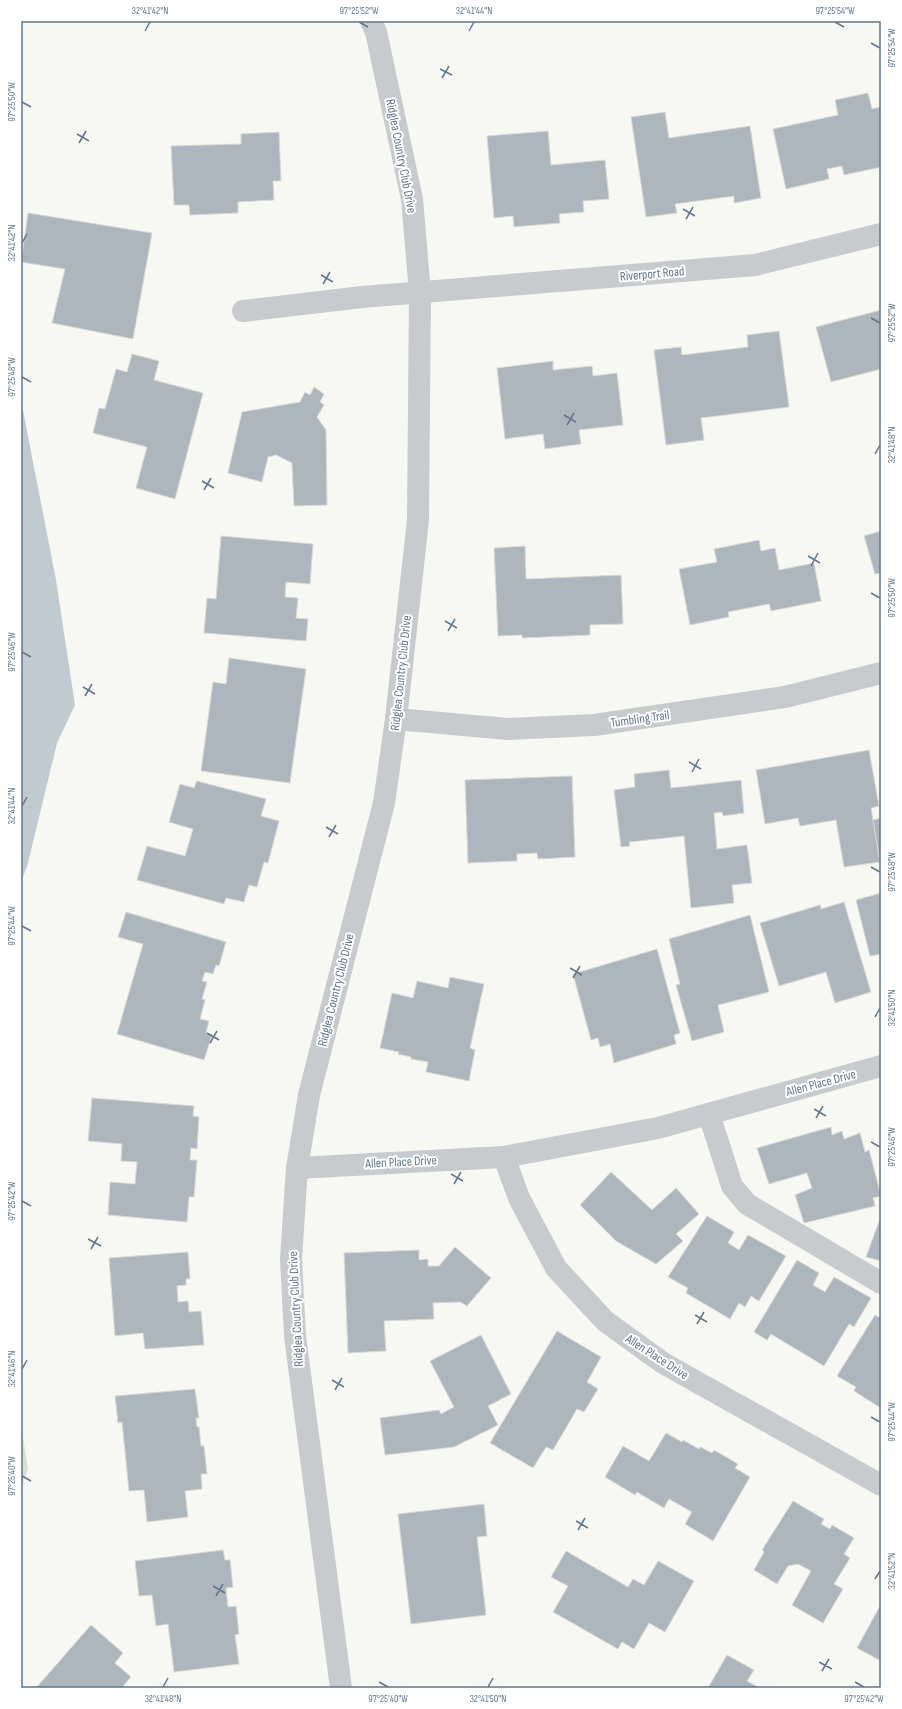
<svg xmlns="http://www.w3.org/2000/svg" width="902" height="1709" viewBox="0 0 902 1709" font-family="'Sofia Sans Condensed',sans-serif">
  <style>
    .green { fill: #d8e0d5 }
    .water { fill: #c0cbd1 }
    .building { fill: #aeb6bd; stroke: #d9d9d6 }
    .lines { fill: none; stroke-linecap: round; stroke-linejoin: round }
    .minor { stroke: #c7cbce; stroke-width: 22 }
    .ticks { fill: none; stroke: #637688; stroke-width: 1.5 }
    .labels { text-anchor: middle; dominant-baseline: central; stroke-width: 4; stroke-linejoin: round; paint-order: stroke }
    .street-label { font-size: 13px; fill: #637688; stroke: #fff }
    .neatline { fill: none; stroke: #637688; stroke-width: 1.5 }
    .ticks-label { font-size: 10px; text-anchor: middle; fill: #637688 }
  </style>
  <rect width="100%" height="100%" fill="#f7f8f4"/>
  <!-- green -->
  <polygon class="green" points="21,1425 28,1469 21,1490"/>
  <!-- water -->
  <polygon class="water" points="21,400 56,580 75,705 57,743 27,867 21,881"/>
  <!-- building -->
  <g class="building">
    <polygon points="868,93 872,109 881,107 881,167 844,175 842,166 827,169 829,179 786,189 773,129 838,115 835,100"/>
    <polygon points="665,112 669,138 750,126 761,198 734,203 734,196 675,204 677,213 646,217 631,117"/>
    <polygon points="548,131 551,165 605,160 609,199 583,201 584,212 559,214 560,223 514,227 513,216 494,218 487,136"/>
    <polygon points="279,132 281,181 273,181 274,200 238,202 238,213 190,215 189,205 174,205 171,146 241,144 241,134"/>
    <polygon points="28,213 152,233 133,339 52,323 65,269 21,262"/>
    <polygon points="881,310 881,369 831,382 816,327"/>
    <polygon points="779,331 789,407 701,418 704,440 666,445 654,350 681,347 682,355 748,347 747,335"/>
    <polygon points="132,354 159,361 154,380 203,393 175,499 136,488 147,447 93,433 99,408 105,409 116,369 127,372"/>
    <polygon points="553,361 553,370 592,366 593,376 617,373 623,425 579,430 581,444 545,449 543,434 505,439 497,368"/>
    <polygon points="314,387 324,394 320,402 324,405 317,417 326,430 327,505 294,506 292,463 276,455 268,457 262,482 228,473 242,412 300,402 305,392 310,395"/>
    <polygon points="881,531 881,573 875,574 864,536"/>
    <polygon points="221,536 313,544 310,584 286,582 285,597 298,598 296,618 308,619 306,641 204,633 207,598 216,599"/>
    <polygon points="759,540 761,551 775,548 779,570 814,563 821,601 771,611 769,604 728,612 729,617 690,625 679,569 717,562 714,549"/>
    <polygon points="525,546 526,579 621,575 623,624 590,625 590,635 522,638 522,635 498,636 494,548"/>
    <polygon points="229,658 306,669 290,783 201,771 213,682 226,684"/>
    <polygon points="869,750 879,806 871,808 880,862 844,867 836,820 800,826 798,818 765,824 756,770"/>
    <polygon points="669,770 671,788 741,780 744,813 723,816 722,812 714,813 717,849 747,845 752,883 732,885 734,903 691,908 684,836 629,842 630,846 621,847 614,790 635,787 634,774"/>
    <polygon points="572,776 575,857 538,859 537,853 517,854 517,861 468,863 465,780"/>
    <polygon points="197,781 266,799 261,816 279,821 268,863 264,862 257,887 249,885 244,902 226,898 224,904 137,880 147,846 185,856 193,829 169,822 180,784 194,788"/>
    <polygon points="881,818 881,861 880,862 873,820"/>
    <polygon points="881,893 881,954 870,956 856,900"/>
    <polygon points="844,902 871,992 835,1003 826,972 779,986 760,923 820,905 821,909"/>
    <polygon points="126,912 226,942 219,966 216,965 213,974 205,972 202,981 207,982 202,999 205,1000 200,1019 209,1021 206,1033 212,1035 204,1060 117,1034 143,944 118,937"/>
    <polygon points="750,915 769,992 718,1005 724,1032 692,1041 676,985 680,984 669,939"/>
    <polygon points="657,949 680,1033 674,1035 676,1044 614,1063 610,1044 600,1047 598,1038 591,1040 573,974"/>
    <polygon points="450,977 484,984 470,1048 475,1050 469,1081 426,1072 428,1062 411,1059 411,1057 398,1054 399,1052 380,1048 392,993 413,998 417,981 448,988"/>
    <polygon points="92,1098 194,1106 193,1116 199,1117 197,1149 191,1148 190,1160 197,1160 194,1197 189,1197 187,1222 108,1215 110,1182 135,1184 137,1162 121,1161 122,1144 88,1141"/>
    <polygon points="831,1127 832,1135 842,1131 844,1139 860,1133 865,1152 869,1150 881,1196 873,1198 875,1206 804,1223 795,1195 812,1188 807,1173 769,1184 757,1148"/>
    <polygon points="611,1172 652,1210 676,1188 699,1214 676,1234 683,1241 656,1264 616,1241 580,1205"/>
    <polygon points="707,1216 734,1232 728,1243 739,1250 748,1235 786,1256 759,1301 751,1296 745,1307 739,1303 730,1319 686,1293 688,1288 668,1277"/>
    <polygon points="881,1216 881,1261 866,1257"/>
    <polygon points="455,1247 491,1278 467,1306 460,1302 433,1303 434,1319 384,1321 386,1351 348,1353 344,1253 419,1250 419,1260 428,1259 428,1266 439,1266"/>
    <polygon points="188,1252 190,1279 186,1279 186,1285 177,1286 178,1302 188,1301 189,1312 201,1311 204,1345 145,1349 143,1333 115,1336 109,1258"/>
    <polygon points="797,1260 819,1273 813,1285 825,1292 834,1277 871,1298 854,1327 849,1324 824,1366 771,1334 767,1340 754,1332"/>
    <polygon points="875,1315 881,1318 881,1408 854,1391 856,1387 837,1376"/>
    <polygon points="557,1331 601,1357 587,1382 598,1389 584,1412 577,1409 553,1450 546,1447 533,1468 490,1443"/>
    <polygon points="481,1335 511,1394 488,1406 498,1425 454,1447 385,1455 380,1418 439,1410 441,1414 454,1407 430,1361"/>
    <polygon points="195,1389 199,1418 196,1418 197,1427 199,1427 201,1446 204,1446 207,1474 201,1474 202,1489 185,1491 188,1517 147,1522 144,1490 129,1491 122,1422 118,1423 115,1396"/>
    <polygon points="666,1433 682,1442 683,1440 699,1449 700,1447 712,1453 714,1450 738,1464 735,1468 750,1477 713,1541 685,1524 692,1512 669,1499 664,1508 637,1492 635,1495 605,1477 623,1446 649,1461"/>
    <polygon points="793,1501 824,1519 821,1524 830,1529 832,1525 854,1538 844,1554 850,1558 834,1584 843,1589 823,1623 792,1605 811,1571 798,1564 788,1566 777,1584 754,1570 764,1552 762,1550"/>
    <polygon points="484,1504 487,1536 477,1537 486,1615 411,1624 398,1514"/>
    <polygon points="223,1550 225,1560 230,1560 233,1587 226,1588 228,1607 236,1606 239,1634 235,1635 239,1664 174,1672 168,1624 156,1626 152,1595 139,1596 135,1561"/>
    <polygon points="566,1551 628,1587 633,1579 644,1585 658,1561 694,1581 665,1632 649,1623 634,1649 622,1642 618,1649 553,1612 568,1586 551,1577"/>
    <polygon points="881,1604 881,1661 857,1648"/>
    <polygon points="91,1625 123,1653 115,1663 131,1677 123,1686 126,1688 36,1688"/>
    <polygon points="727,1655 754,1670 747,1681 760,1688 708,1688"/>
  </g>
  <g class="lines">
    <!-- minor -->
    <g class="minor">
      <polyline points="243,311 362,297 755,265 881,234"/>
      <polyline points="396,719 508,729 594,725 785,697 881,673"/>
      <polyline points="709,1114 732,1186 747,1204 881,1283"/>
      <polyline points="504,1157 519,1198 556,1268 605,1321 663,1363 881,1485"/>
      <polyline points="297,1168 504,1157 658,1128 881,1066"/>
      <polyline points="341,1688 295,1336 291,1259 297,1168 309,1095 384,803 396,719 418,520 420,293 412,199 376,32 371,21"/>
    </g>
  </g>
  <!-- ticks -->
  <path class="ticks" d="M359,22L368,27M835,22L844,27M145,31L150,22M469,31L474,22M871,43L880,48M440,69L452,75M442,78L449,66M22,102L31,107M77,134L89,141M79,143L86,131M683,209L695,216M686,219L693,207M22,243L27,234M321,275L333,282M323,284L330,272M871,318L880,323M22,377L31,382M564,415L576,422M567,425L574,413M875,454L880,445M202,481L214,488M204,490L211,478M808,556L820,563M811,566L818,553M871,593L880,598M445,621L457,628M448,631L455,619M22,652L31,657M83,687L95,694M85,696L92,684M689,762L701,769M692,772L699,759M22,806L27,797M326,827L338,834M329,837L336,825M871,867L880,872M22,926L31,931M570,968L582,975M573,978L580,966M875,1017L880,1008M207,1033L219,1040M210,1043L217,1031M814,1109L826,1116M816,1118L823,1106M871,1142L880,1147M451,1174L463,1181M454,1184L461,1172M22,1201L31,1206M88,1239L101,1246M91,1249L98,1237M695,1315L707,1322M697,1324L704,1312M22,1369L27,1360M332,1380L344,1387M335,1390L342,1378M871,1417L880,1422M22,1476L31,1481M576,1521L588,1528M578,1530L585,1518M875,1579L880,1571M213,1586L225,1593M216,1596L223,1584M819,1662L832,1669M822,1671L829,1659M379,1682L388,1687M855,1682L864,1687M163,1687L168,1678M488,1687L493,1678"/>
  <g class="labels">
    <!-- street labels -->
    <g class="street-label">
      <text transform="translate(401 156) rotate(79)">Ridglea Country Club Drive</text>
      <text transform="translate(652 274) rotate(-5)">Riverport Road</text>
      <text transform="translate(401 673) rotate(-84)">Ridglea Country Club Drive</text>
      <text transform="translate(640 719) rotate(-8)">Tumbling Trail</text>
      <text transform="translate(336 990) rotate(-76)">Ridglea Country Club Drive</text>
      <text transform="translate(821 1083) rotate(-15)">Allen Place Drive</text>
      <text transform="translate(401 1162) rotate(-3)">Allen Place Drive</text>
      <text transform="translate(296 1309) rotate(-93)">Ridglea Country Club Drive</text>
      <text transform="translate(657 1357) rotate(33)">Allen Place Drive</text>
    </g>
  </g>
  <!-- border -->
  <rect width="902" height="1709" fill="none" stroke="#ffffff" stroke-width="44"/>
  <rect x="22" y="22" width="858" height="1665" class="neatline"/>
  <g class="ticks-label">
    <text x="150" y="14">32°41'42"N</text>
    <text x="359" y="14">97°25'52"W</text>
    <text x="474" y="14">32°41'44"N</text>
    <text x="835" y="14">97°25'54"W</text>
    <text transform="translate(891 48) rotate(-90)" y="4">97°25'54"W</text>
    <text transform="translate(11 102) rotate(-90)" y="4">97°25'50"W</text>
    <text transform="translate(11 243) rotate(-90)" y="4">32°41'42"N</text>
    <text transform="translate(891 323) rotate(-90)" y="4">97°25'52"W</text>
    <text transform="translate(11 377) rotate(-90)" y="4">97°25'48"W</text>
    <text transform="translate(891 445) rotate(-90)" y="4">32°41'48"N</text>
    <text transform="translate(891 598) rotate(-90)" y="4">97°25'50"W</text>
    <text transform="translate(11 652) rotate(-90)" y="4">97°25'46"W</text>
    <text transform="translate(11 806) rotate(-90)" y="4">32°41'44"N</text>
    <text transform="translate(891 872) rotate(-90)" y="4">97°25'48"W</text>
    <text transform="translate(11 926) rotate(-90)" y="4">97°25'44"W</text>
    <text transform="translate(891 1008) rotate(-90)" y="4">32°41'50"N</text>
    <text transform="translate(891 1147) rotate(-90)" y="4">97°25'46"W</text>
    <text transform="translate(11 1201) rotate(-90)" y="4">97°25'42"W</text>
    <text transform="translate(11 1369) rotate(-90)" y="4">32°41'46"N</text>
    <text transform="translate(891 1422) rotate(-90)" y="4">97°25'44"W</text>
    <text transform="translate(11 1476) rotate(-90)" y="4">97°25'40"W</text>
    <text transform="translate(891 1571) rotate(-90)" y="4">32°41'52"N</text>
    <text x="163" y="1702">32°41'48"N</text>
    <text x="388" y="1702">97°25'40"W</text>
    <text x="488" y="1702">32°41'50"N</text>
    <text x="864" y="1702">97°25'42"W</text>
  </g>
</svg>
